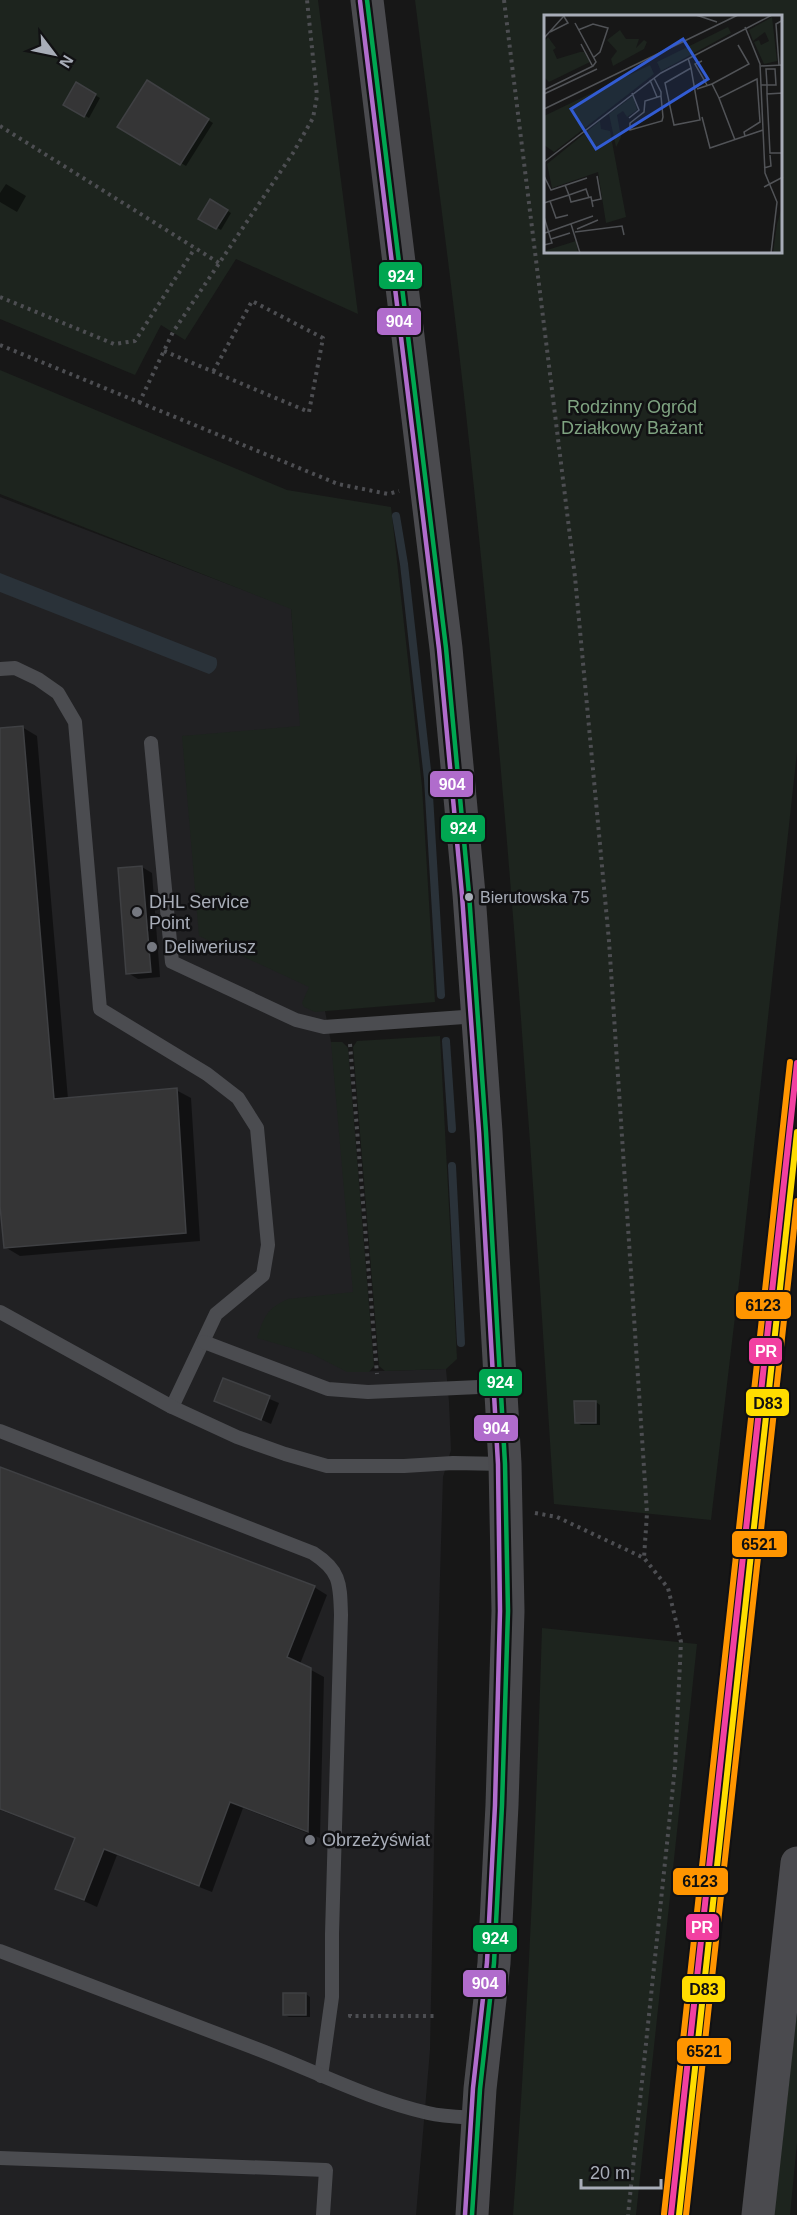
<svg xmlns="http://www.w3.org/2000/svg" width="797" height="2215" viewBox="0 0 797 2215" font-family="Arial,sans-serif">
  <style>
    .built { fill: #212123 }
    .green { fill: #1d241e; fill-rule: evenodd }
    .water { fill: #2a3239 }
    .shadow { fill: #0007 }
    .lines { fill: none; stroke-linecap: round; stroke-linejoin: round }
    .stream { stroke: #2a3239; stroke-width: 8 }
    .building { fill: #353536; stroke: #3f4043; stroke-width: 1.5 }
    .path { stroke: #4d4e52; stroke-width: 4; stroke-dasharray: 3 4.5; stroke-linecap: butt }
    .lane { stroke: #4b4c50; stroke-width: 14 }
    .secondary { stroke: #4a4a4e; stroke-width: 33 }
    .bus-1-casing { stroke: #111113; stroke-width: 9 }
    .bus-2-casing { stroke: #111113; stroke-width: 9 }
    .bus-1 { stroke: #00a651; stroke-width: 4.5 }
    .bus-2 { stroke: #b06ccc; stroke-width: 4.5 }
    .rail-1-casing { stroke: #111113; stroke-width: 10 }
    .rail-2-casing { stroke: #111113; stroke-width: 10 }
    .rail-3-casing { stroke: #111113; stroke-width: 10 }
    .rail-4-casing { stroke: #111113; stroke-width: 10 }
    .rail-1 { stroke: #f240a1; stroke-width: 6 }
    .rail-2 { stroke: #fd0; stroke-width: 6 }
    .rail-3 { stroke: #ff9500; stroke-width: 6 }
    .rail-4 { stroke: #ff9500; stroke-width: 6 }
    .bus-dot { fill: #a8adb8; stroke: #111113; stroke-width: 2 }
    .poi-dot { fill: #757880; stroke: #111113; stroke-width: 2 }
    .labels { text-anchor: middle; dominant-baseline: central; stroke-width: 5; stroke-linejoin: round; paint-order: stroke }
    .bus-label { font-size: 16px; fill: #a8adb8; stroke: #111113; text-anchor: start }
    .park-label { font-size: 18px; fill: #7fa381; stroke: #111113 }
    .poi-label { font-size: 18px; fill: #a8adb8; stroke: #111113; text-anchor: start }
    .inset-road { fill: none; stroke: #515357; stroke-width: 1.5 }
    .view { fill: #325cd3; fill-opacity: 0.15; stroke: #325cd3; stroke-width: 3 }
    .inset-edge { fill: none; stroke: #a8adb8; stroke-width: 3 }
    .line-badge { stroke: #111113; stroke-width: 2 }
    .badge-label { font-size: 16px; text-anchor: middle; font-weight: bold; fill: #fff }
    .pale-badge-label { font-size: 16px; text-anchor: middle; font-weight: bold; fill: #111 }
  </style>
  <rect width="100%" height="100%" fill="#171717"/>
  <!-- built -->
  <polygon class="built" points="0,497 291,608 325,1011 331,1042 342,1042 348,1048 372,1349 347,1372 446,1369 449,1402 451,1450 443,1477 438,1643 430,2050 416,2215 0,2215"/>
  <!-- green -->
  <g class="green">
    <polygon points="0,0 318,0 358,314 236,259 185,340 161,325 135,375 0,319"/>
    <path d="M415,0H797V752L740,1274L711,1520L554,1504C532,1155 508,807 471,460C455,306 434,153 415,0ZM545,16H780V252H545Z"/>
    <polygon points="0,370 287,490 391,507 422,786 435,1002 315,1012 304,1007 302,1003 309,987 199,936 182,736 300,726 291,609 0,494"/>
    <polygon points="440,1036 457,1359 446,1369 385,1371 379,1366 353,1047 357,1041"/>
    <path d="M331,1042H342L348,1048L374,1366L369,1372H347L312,1354L257,1338C264,1317 267,1308 288,1299L353,1292Z"/>
    <path d="M542,1628L697,1644L636,2215H513C528,2019 536,1824 542,1628Z"/>
    <polygon points="797,2010 797,2143 790,2215 774,2215"/>
  </g>
  <!-- water -->
  <path class="water" d="M0,573L216,658C219,664 216,671 209,674L0,592Z"/>
  <!-- shadow -->
  <g class="shadow">
    <polygon points="147,82 213,123 186,166 119,126"/>
    <polygon points="76,84 100,98 89,118 65,104"/>
    <polygon points="6,184 26,196 17,212 0,202 0,193"/>
    <polygon points="211,201 231,213 221,230 200,218"/>
    <polygon points="22,727 37,736 68,1099 176,1090 191,1098 200,1241 20,1256 5,1247 0,1188 0,729"/>
    <polygon points="142,867 152,873 160,977 138,979 128,973"/>
    <polygon points="224,1380 279,1403 271,1424 216,1400"/>
    <polygon points="596,1402 600,1405 600,1425 581,1425 576,1422"/>
    <polygon points="0,1468 314,1587 327,1595 300,1664 324,1677 320,1838 243,1808 212,1892 117,1855 97,1907 57,1889 76,1839 0,1810"/>
    <polygon points="306,1994 310,1997 310,2017 289,2017 285,2015"/>
  </g>
  <g class="lines">
    <!-- stream -->
    <g class="stream">
      <polyline points="396,516 404,564 428,779 441,995"/>
      <polyline points="446,1041 452,1129"/>
      <polyline points="452,1166 461,1343"/>
    </g>
  </g>
  <!-- building -->
  <g class="building">
    <polygon points="147,80 209,119 180,165 117,127"/>
    <polygon points="76,82 96,94 84,117 63,105"/>
    <polygon points="210,199 228,210 216,229 198,219"/>
    <polygon points="23,726 54,1099 177,1088 186,1233 4,1248 0,1206 0,728"/>
    <polygon points="142,866 151,972 126,974 118,868"/>
    <polygon points="223,1378 270,1396 261,1420 214,1401"/>
    <polygon points="574,1401 596,1401 596,1423 575,1423"/>
    <polygon points="0,1467 315,1586 287,1657 311,1668 308,1832 230,1802 199,1886 104,1849 84,1900 55,1889 75,1838 0,1809"/>
    <rect x="283" y="1993" width="23" height="22"/>
  </g>
  <g class="lines">
    <!-- path -->
    <g class="path">
      <polyline points="504,0 575,577 609,941 647,1513 644,1558"/>
      <polyline points="0,126 219,263"/>
      <polyline points="0,297 114,344 135,341 195,248"/>
      <polyline points="0,345 338,484 388,494 399,491"/>
      <polyline points="164,351 309,412 323,338 252,301 213,372"/>
      <polyline points="139,403 173,332 293,153 313,118 317,96 307,0"/>
      <polyline points="350,1044 377,1374"/>
      <polyline points="535,1513 557,1517 644,1558 668,1588 681,1642 675,1767 628,2215"/>
      <polyline points="350,2014 350,2016 435,2016"/>
    </g>
    <!-- lane -->
    <g class="lane">
      <polyline points="0,669 15,668 38,679 58,693 75,722 100,1009 207,1074 238,1098 257,1128 268,1245 263,1275 216,1314 172,1407"/>
      <polyline points="151,743 172,962 296,1020 324,1027 478,1016"/>
      <polyline points="0,1312 172,1407 237,1437 285,1454 327,1466 404,1466 453,1463 505,1464"/>
      <polyline points="204,1342 328,1389 368,1392 501,1386"/>
      <path d="M0,1431L313,1553C341,1571 340,1584 341,1615L332,1934V1997L321,2076"/>
      <path d="M0,1951C84,1983 168,2015 252,2047C311,2069 367,2099 428,2113C444,2117 461,2117 478,2118"/>
      <polyline points="0,2158 326,2170 323,2215"/>
    </g>
    <!-- secondary -->
    <g class="secondary">
      <polyline points="367,0 446,648 469,894 486,1132 505,1464 508,1611 502,1805 494,1963 480,2089 472,2215"/>
      <polyline points="758,2215 797,1863"/>
    </g>
    <defs>
      <polyline id="bus-1" points="367,0 446,648 469,894 486,1132 505,1464 508,1611 502,1805 494,1963 480,2089 472,2215"/>
      <polyline id="bus-2" points="360,1 439,649 462,895 479,1132 498,1464 500,1611 495,1805 487,1962 473,2088 465,2215"/>
    </defs>
    <!-- bus-1 casing -->
    <use href="#bus-1" class="bus-1-casing"/>
    <!-- bus-2 casing -->
    <use href="#bus-2" class="bus-2-casing"/>
    <!-- bus-1 -->
    <use href="#bus-1" class="bus-1"/>
    <!-- bus-2 -->
    <use href="#bus-2" class="bus-2"/>
    <defs>
      <polyline id="rail-1" points="671,2215 797,1063"/>
      <polyline id="rail-2" points="679,2215 797,1132"/>
      <polyline id="rail-3" points="664,2214 790,1062"/>
      <polyline id="rail-4" points="686,2215 797,1201"/>
    </defs>
    <!-- rail-1 casing -->
    <use href="#rail-1" class="rail-1-casing"/>
    <!-- rail-2 casing -->
    <use href="#rail-2" class="rail-2-casing"/>
    <!-- rail-3 casing -->
    <use href="#rail-3" class="rail-3-casing"/>
    <!-- rail-4 casing -->
    <use href="#rail-4" class="rail-4-casing"/>
    <!-- rail-1 -->
    <use href="#rail-1" class="rail-1"/>
    <!-- rail-2 -->
    <use href="#rail-2" class="rail-2"/>
    <!-- rail-3 -->
    <use href="#rail-3" class="rail-3"/>
    <!-- rail-4 -->
    <use href="#rail-4" class="rail-4"/>
  </g>
  <!-- markers -->
  <circle class="bus-dot" cx="469" cy="897" r="5"/>
  <g class="poi-dot">
    <circle cx="137" cy="912" r="6"/>
    <circle cx="152" cy="947" r="6"/>
    <circle cx="310" cy="1840" r="6"/>
  </g>
  <g class="labels">
    <!-- bus labels -->
    <g class="bus-label">
      <text x="480" y="897">Bierutowska 75</text>
    </g>
    <!-- park labels -->
    <g class="park-label">
      <text x="632" y="407">Rodzinny Ogród<tspan x="632" dy="21">Działkowy Bażant</tspan></text>
    </g>
    <!-- poi labels -->
    <g class="poi-label">
      <text x="149" y="902">DHL Service<tspan x="149" dy="21">Point</tspan></text>
      <text x="164" y="947">Deliweriusz</text>
      <text x="322" y="1840">Obrzeżyświat</text>
    </g>
  </g>
  <!-- overview -->
  <g transform="translate(544 15)">
    <rect width="238" height="238" fill="#171717"/>
    <path d="M228,2L233,46L220,49L210,27L215,25L217,30L225,26L221,17L209,26L205,15ZM184,12L187,18L117,56L113,47ZM76,15L82,24H95L92,33L100,25L103,27L100,34L69,51L67,44L73,36L63,25ZM4,22L12,33L9,35L13,44L36,37H40L46,47L5,67L0,62V27ZM106,50L110,59L10,137L0,130V101ZM89,81L93,95L83,102L79,96L73,100L77,122L72,132L65,99ZM56,106L57,114L66,116L82,202L62,208L54,157L8,173L3,149ZM238,192V238H229L233,209ZM32,226L34,238H0V236Z" fill="#1d241e"/>
    <path class="inset-road" d="M152,0L173,7M31,8L52,47L49,51M201,12L216,49L221,158L233,187L227,238M34,15L49,9L64,13L56,37L50,42M6,17L24,8L19,0M0,23L19,2M37,29L49,52M144,43L147,53L156,105L130,110L121,68L147,53M158,46L151,49L163,70M235,50L232,9L239,5M217,51L239,50M110,63L117,77V81L119,102L118,106L86,115V108L100,97L101,86L117,81M106,65L113,82M168,69L205,49L194,30M217,70H232L231,54H222L223,70V79M153,74L168,69L175,83M0,75L49,51M239,78L223,79L226,138H239M0,79L53,54M0,94L194,0M158,102L166,133L219,115M85,103L95,95L88,78M191,125L175,83L213,64L216,107L200,117L201,121M0,147L117,58L228,0M220,153L227,151L226,140M0,161L7,175L43,163M21,170L25,180L42,174L45,183M220,172L239,162M6,186L12,203L24,200M48,186L57,184L53,161M0,188L25,180L27,187L47,182L49,192M0,202L8,228L0,230M27,209L36,238M33,214L54,205M31,217L78,211L80,220M1,218L49,201M7,224L26,218"/>
    <path class="view" d="M139,24L164,64L52,134L27,94Z"/>
    <rect width="238" height="238" class="inset-edge"/>
  </g>
  <g class="line-badge">
    <rect x="378" y="261" width="45" height="29" rx="6" fill="#00a651"/>
    <rect x="376" y="307" width="46" height="29" rx="6" fill="#b06ccc"/>
    <rect x="429" y="770" width="45" height="28" rx="6" fill="#b06ccc"/>
    <rect x="440" y="814" width="46" height="29" rx="6" fill="#00a651"/>
    <rect x="735" y="1291" width="57" height="29" rx="6" fill="#ff9500"/>
    <rect x="748" y="1337" width="35" height="28" rx="6" fill="#f240a1"/>
    <rect x="478" y="1368" width="45" height="29" rx="6" fill="#00a651"/>
    <rect x="745" y="1388" width="45" height="29" rx="6" fill="#fd0"/>
    <rect x="473" y="1414" width="46" height="28" rx="6" fill="#b06ccc"/>
    <rect x="731" y="1530" width="57" height="28" rx="6" fill="#ff9500"/>
    <rect x="672" y="1867" width="57" height="29" rx="6" fill="#ff9500"/>
    <rect x="685" y="1913" width="35" height="28" rx="6" fill="#f240a1"/>
    <rect x="472" y="1924" width="46" height="29" rx="6" fill="#00a651"/>
    <rect x="462" y="1969" width="45" height="29" rx="6" fill="#b06ccc"/>
    <rect x="681" y="1975" width="45" height="28" rx="6" fill="#fd0"/>
    <rect x="676" y="2037" width="56" height="28" rx="6" fill="#ff9500"/>
  </g>
  <g class="badge-label">
    <text x="401" y="282">924</text>
    <text x="399" y="327">904</text>
    <text x="452" y="790">904</text>
    <text x="463" y="834">924</text>
    <text x="766" y="1357">PR</text>
    <text x="500" y="1388">924</text>
    <text x="496" y="1434">904</text>
    <text x="702" y="1933">PR</text>
    <text x="495" y="1944">924</text>
    <text x="485" y="1989">904</text>
  </g>
  <g class="pale-badge-label">
    <text x="763" y="1311">6123</text>
    <text x="768" y="1409">D83</text>
    <text x="759" y="1550">6521</text>
    <text x="700" y="1887">6123</text>
    <text x="704" y="1995">D83</text>
    <text x="704" y="2057">6521</text>
  </g>
  <!-- north arrow -->
  <g transform="translate(54 54) rotate(122)" stroke="#111113" stroke-width="4.5" paint-order="stroke">
  <path d="M0-4.5L10 22L0 15L-10 22Z" fill="#a8adb8"/>
  <text y="-9" font-size="16" font-weight="bold" text-anchor="middle" fill="#a8adb8">N</text>
  </g>
  <!-- scale -->
  <path d="M581 2179v9h80v-9" fill="none" stroke="#a8adb8" stroke-width="3"/>
  <text x="590" y="2179" font-size="18" fill="#a8adb8" stroke="#111113" stroke-width="4.5" paint-order="stroke">20 m</text>
</svg>
